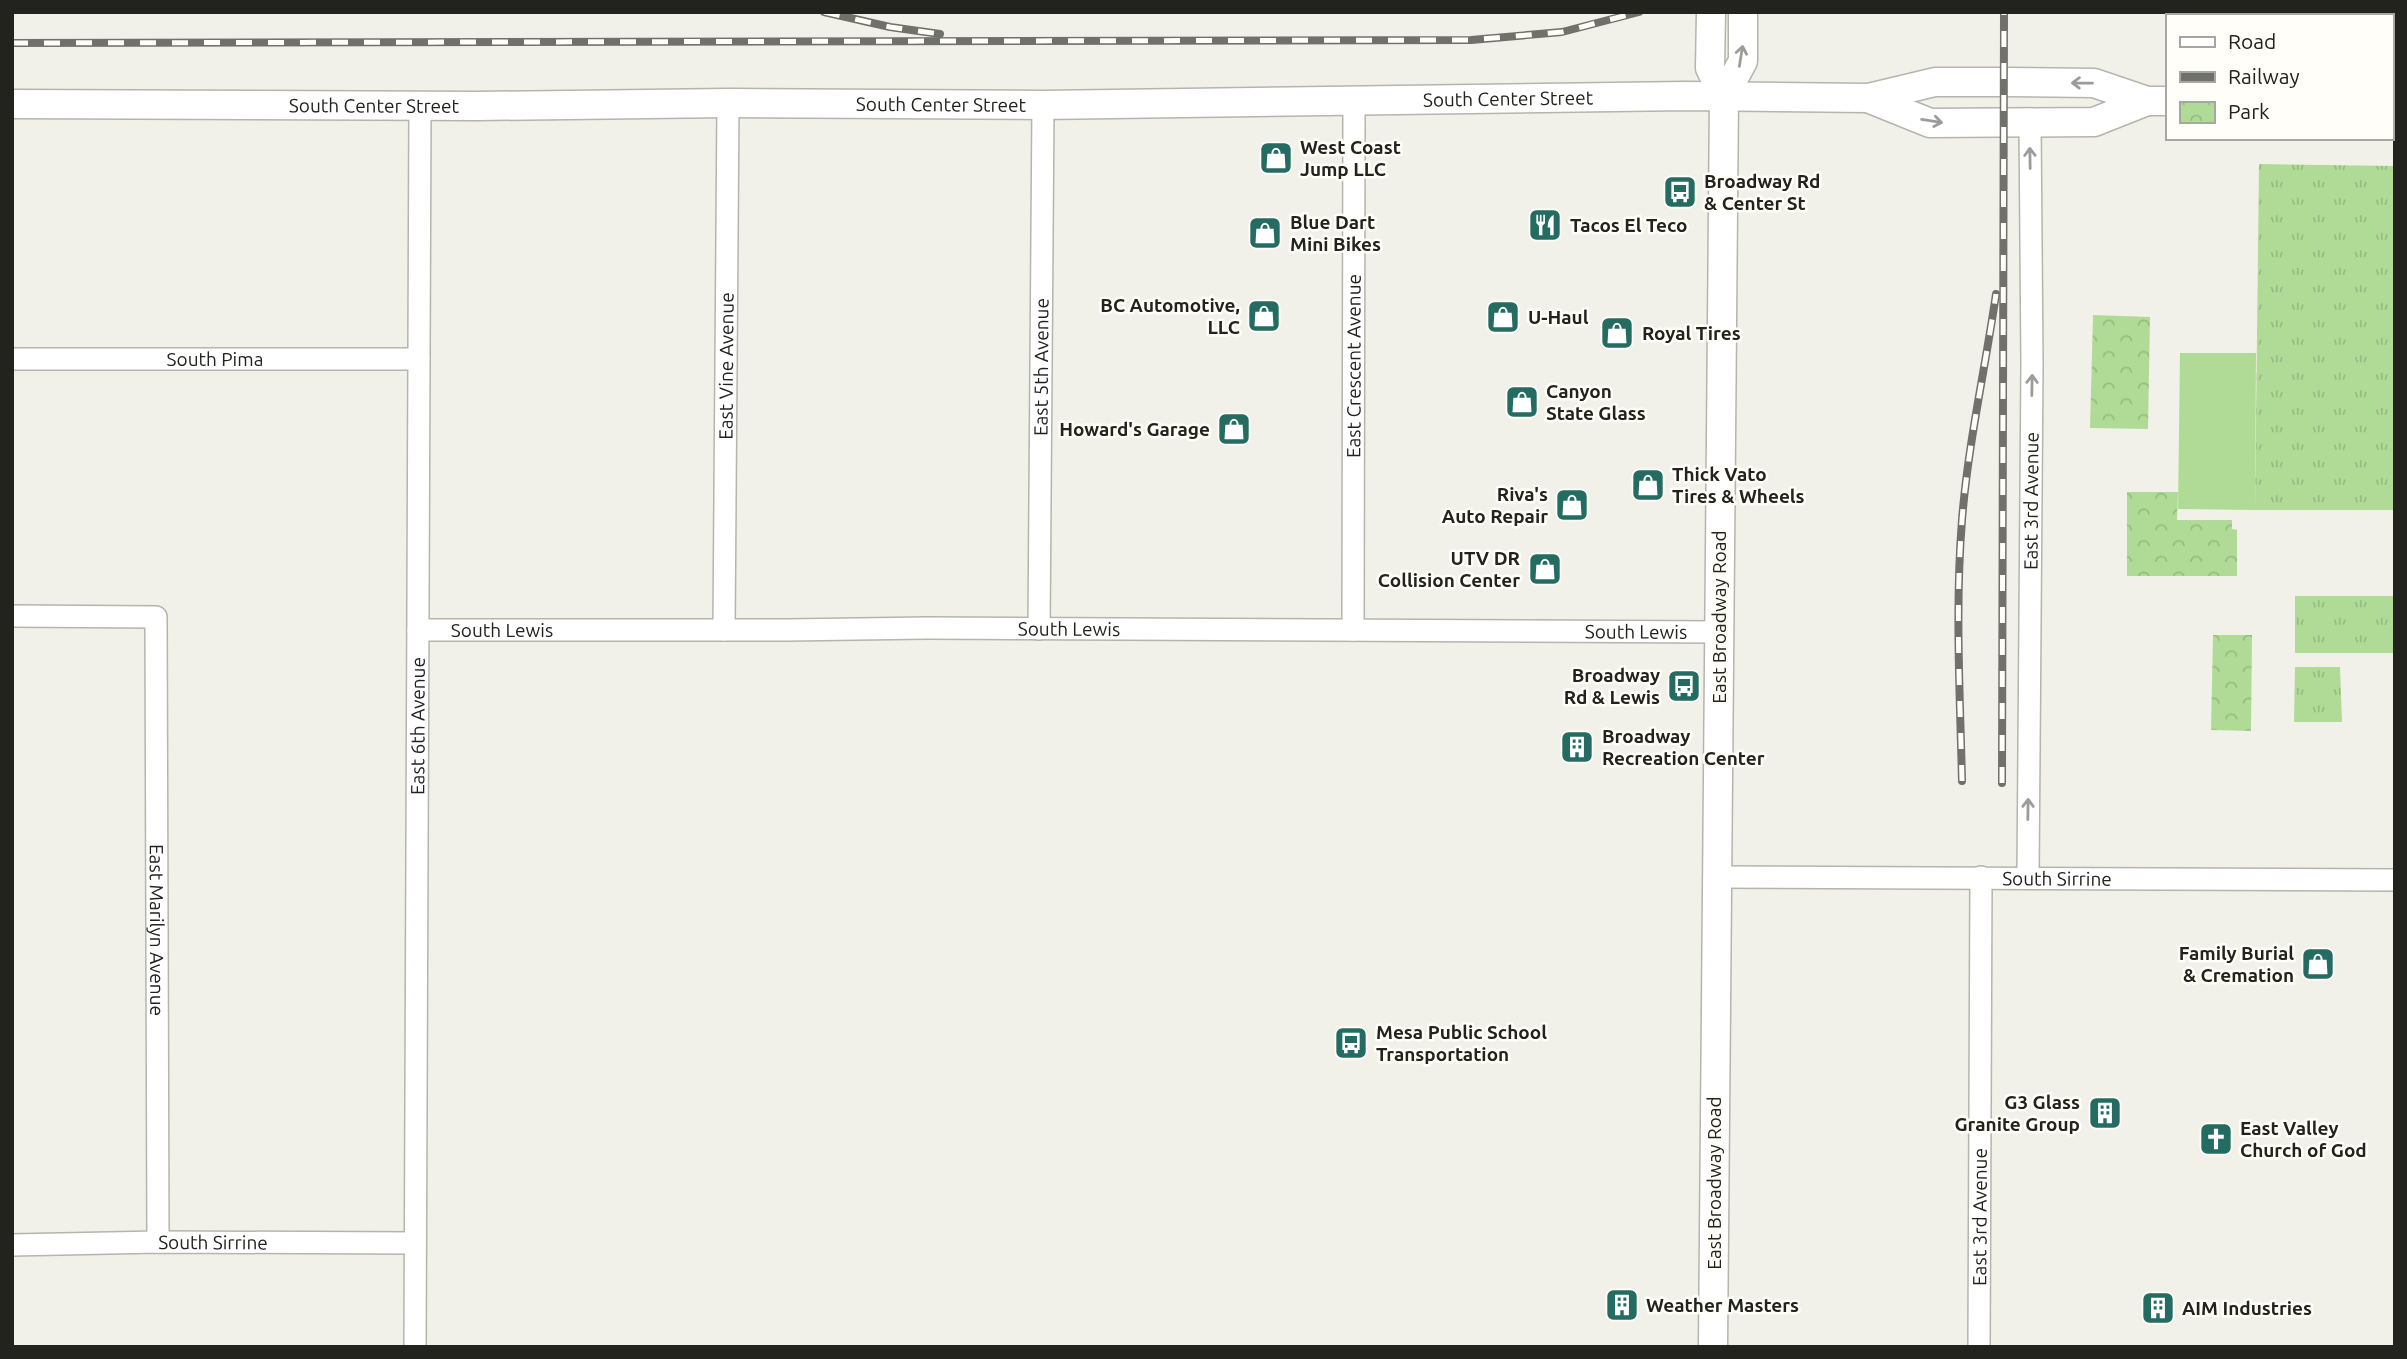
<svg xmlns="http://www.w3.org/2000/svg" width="2407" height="1359" viewBox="0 0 2407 1359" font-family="Ubuntu,sans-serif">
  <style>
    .grass { fill: url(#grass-tufts) }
    .park { fill: url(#park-crowns) }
    .garden { fill: #b0db96 }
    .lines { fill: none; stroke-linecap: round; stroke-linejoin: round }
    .street-casing { stroke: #b5b4ad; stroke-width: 24 }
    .secondary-casing { stroke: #b5b4ad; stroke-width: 31 }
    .street { stroke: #fff; stroke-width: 21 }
    .secondary { stroke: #fff; stroke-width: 28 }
    .rail-casing { stroke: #71716c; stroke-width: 8 }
    .rail { stroke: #fffef8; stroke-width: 5; stroke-dasharray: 16; stroke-linecap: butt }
    .oneway { stroke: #9c9c9a }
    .labels { text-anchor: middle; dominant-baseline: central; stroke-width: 5; stroke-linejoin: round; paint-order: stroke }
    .street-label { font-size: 19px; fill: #22221f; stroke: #fffef8 }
    .poi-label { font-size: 19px; font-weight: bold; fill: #22221f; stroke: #fffef8; text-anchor: start }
  </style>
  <defs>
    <pattern id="grass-tufts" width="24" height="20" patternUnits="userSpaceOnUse" patternTransform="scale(1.75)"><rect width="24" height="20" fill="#b0db96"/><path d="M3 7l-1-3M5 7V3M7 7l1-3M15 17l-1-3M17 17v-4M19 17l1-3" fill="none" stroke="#97bc81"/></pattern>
    <pattern id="park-crowns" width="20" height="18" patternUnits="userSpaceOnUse" patternTransform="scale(1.75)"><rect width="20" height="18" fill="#b0db96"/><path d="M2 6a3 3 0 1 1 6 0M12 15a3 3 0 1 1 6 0" fill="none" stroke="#97bc81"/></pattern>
  </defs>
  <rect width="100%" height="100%" fill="#f2f1e9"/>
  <!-- grass -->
  <g class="grass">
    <polygon points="2259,164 2395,166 2395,510 2255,510"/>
    <rect x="2295" y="596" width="100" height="57"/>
    <polygon points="2295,667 2340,667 2342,722 2294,722"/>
  </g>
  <!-- park -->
  <g class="park">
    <polygon points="2093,315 2150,317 2148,429 2090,428"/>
    <polygon points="2127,492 2178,492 2177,520 2232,520 2232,529 2237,530 2237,576 2127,576"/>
    <polygon points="2213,635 2252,635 2251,731 2211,730"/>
  </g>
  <!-- garden -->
  <polygon class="garden" points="2180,353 2256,353 2255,510 2178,509"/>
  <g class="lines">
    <defs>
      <g id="street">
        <path id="s1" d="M12,359H419"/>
        <path id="s2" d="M12,616L156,617L158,1242"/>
        <path id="s3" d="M1039,629L1043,105"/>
        <path id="s4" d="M418,630H788L927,628L1719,632"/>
        <path id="s5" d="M724,630L728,103"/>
        <path id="s6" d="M1353,630L1354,101"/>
        <path id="s7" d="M1717,877L2395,880"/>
        <path id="s8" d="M2028,877L2032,364L2030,123"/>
        <path id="s9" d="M12,1245L158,1242L415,1243"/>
        <path id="s10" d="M415,1347L420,105"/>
        <path id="s11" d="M1979,1347L1981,877"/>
      </g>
      <g id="secondary">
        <polyline points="1711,12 1710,68 1724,96 1713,1347"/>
        <polyline points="1724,96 1743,61 1743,12"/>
        <polyline points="1868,98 1930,123 2094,122 2147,101"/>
        <polyline points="2391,102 2395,102"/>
        <path id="s12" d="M12,104L478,106L728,103L1043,105L1685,96L1868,98L1935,82H2004L2094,83L2147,101H2167"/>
      </g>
    </defs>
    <!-- street casing -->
    <use href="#street" class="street-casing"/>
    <!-- secondary casing -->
    <use href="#secondary" class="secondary-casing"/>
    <!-- street -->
    <use href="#street" class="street"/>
    <!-- secondary -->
    <use href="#secondary" class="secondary"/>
    <defs>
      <g id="rail">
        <polyline points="824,12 890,27 940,34"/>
        <polyline points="12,43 1471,40 1562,32 1639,12"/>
        <path d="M1962,781C1960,694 1955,607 1962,520C1968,444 1985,370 1996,294"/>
        <polyline points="2002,783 2004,12"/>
      </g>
    </defs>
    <!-- rail casing -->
    <use href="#rail" class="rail-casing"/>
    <!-- rail -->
    <use href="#rail" class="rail"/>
  </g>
  <!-- one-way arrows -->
  <defs><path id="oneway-shaft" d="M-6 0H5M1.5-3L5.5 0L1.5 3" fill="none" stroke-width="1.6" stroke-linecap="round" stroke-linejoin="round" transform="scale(1.75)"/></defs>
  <g class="oneway">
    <use href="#oneway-shaft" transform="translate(1741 56) rotate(-81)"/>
    <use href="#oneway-shaft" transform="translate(2082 83) rotate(-179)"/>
    <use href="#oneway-shaft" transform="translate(1932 121) rotate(9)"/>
    <use href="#oneway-shaft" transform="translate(2030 158) rotate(-91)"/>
    <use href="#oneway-shaft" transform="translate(2032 385) rotate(-89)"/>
    <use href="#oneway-shaft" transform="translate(2028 809) rotate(-89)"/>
  </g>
  <!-- icons -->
  <defs>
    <symbol id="shop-square" viewBox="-11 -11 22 22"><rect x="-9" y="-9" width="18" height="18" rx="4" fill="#246c62" stroke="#fffef8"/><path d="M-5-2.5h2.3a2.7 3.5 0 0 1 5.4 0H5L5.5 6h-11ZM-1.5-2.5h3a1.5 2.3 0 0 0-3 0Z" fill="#fff"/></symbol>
    <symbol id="bus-square" viewBox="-11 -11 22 22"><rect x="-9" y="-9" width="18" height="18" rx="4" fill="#246c62" stroke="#fffef8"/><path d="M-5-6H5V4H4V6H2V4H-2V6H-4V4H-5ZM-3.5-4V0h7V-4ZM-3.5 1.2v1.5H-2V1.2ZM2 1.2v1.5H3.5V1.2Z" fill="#fff"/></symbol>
    <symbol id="restaurant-square" viewBox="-11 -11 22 22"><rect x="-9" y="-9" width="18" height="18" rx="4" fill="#246c62" stroke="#fffef8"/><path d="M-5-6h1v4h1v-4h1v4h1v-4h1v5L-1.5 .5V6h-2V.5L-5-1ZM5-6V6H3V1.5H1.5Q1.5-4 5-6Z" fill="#fff"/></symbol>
    <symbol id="building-square" viewBox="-11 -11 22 22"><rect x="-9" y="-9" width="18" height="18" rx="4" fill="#246c62" stroke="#fffef8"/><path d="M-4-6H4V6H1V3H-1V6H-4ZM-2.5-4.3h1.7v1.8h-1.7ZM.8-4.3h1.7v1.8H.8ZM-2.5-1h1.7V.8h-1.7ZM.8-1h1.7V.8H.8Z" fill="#fff"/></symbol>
    <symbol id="church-square" viewBox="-11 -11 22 22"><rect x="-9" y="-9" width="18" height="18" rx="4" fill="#246c62" stroke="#fffef8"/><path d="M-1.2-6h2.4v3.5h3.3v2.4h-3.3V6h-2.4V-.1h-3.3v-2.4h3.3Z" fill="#fff"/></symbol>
  </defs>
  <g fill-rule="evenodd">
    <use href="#shop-square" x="1257" y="139" width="38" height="38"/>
    <use href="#bus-square" x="1661" y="173" width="38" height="38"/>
    <use href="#restaurant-square" x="1526" y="206" width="38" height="38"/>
    <use href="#shop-square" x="1246" y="214" width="38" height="38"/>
    <use href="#shop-square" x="1245" y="297" width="38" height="38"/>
    <use href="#shop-square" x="1484" y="298" width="38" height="38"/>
    <use href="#shop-square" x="1598" y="314" width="38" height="38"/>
    <use href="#shop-square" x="1503" y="383" width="38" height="38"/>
    <use href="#shop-square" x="1215" y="410" width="38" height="38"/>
    <use href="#shop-square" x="1629" y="466" width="38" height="38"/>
    <use href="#shop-square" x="1553" y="486" width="38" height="38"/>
    <use href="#shop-square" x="1526" y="550" width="38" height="38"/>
    <use href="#bus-square" x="1665" y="667" width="38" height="38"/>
    <use href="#building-square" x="1558" y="728" width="38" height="38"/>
    <use href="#shop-square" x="2299" y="945" width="38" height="38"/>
    <use href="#bus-square" x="1332" y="1024" width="38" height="38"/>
    <use href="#building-square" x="2086" y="1094" width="38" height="38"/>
    <use href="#church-square" x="2197" y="1120" width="38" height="38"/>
    <use href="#building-square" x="1603" y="1286" width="38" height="38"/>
    <use href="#building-square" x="2139" y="1289" width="38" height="38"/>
  </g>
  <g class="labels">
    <!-- street labels -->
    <g class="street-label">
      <text stroke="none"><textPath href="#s12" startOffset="1496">South Center Street</textPath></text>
      <text stroke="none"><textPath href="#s12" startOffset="929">South Center Street</textPath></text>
      <text stroke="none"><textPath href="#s12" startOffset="362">South Center Street</textPath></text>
      <text stroke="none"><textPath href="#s1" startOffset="203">South Pima</textPath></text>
      <text stroke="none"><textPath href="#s5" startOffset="264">East Vine Avenue</textPath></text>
      <text stroke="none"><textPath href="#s6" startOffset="264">East Crescent Avenue</textPath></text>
      <text stroke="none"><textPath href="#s3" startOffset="262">East 5th Avenue</textPath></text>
      <text stroke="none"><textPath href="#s8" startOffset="376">East 3rd Avenue</textPath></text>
      <text transform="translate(1719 617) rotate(-90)">East Broadway Road</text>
      <text stroke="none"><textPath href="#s4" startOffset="651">South Lewis</textPath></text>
      <text stroke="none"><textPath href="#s4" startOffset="84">South Lewis</textPath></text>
      <text stroke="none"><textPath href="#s4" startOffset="1218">South Lewis</textPath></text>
      <text stroke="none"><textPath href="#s10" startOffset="621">East 6th Avenue</textPath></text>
      <text stroke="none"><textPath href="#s7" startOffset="340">South Sirrine</textPath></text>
      <text stroke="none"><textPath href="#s2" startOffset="457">East Marilyn Avenue</textPath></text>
      <text transform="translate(1714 1183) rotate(-90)">East Broadway Road</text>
      <text stroke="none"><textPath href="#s11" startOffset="130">East 3rd Avenue</textPath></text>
      <text stroke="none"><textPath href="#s9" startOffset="201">South Sirrine</textPath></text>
    </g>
    <!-- poi labels -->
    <g class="poi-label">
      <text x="1300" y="147">West Coast<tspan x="1300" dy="22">Jump LLC</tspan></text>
      <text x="1704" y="181">Broadway Rd<tspan x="1704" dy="22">&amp; Center St</tspan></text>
      <text x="1290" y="222">Blue Dart<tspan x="1290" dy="22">Mini Bikes</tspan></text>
      <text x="1570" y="225">Tacos El Teco</text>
      <text x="1240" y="305" text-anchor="end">BC Automotive,<tspan x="1240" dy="22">LLC</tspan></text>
      <text x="1528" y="317">U-Haul</text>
      <text x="1642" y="333">Royal Tires</text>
      <text x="1546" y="391">Canyon<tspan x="1546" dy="22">State Glass</tspan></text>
      <text x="1210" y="429" text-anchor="end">Howard's Garage</text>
      <text x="1672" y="474">Thick Vato<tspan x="1672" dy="22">Tires &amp; Wheels</tspan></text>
      <text x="1548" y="494" text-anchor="end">Riva's<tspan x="1548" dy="22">Auto Repair</tspan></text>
      <text x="1520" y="558" text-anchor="end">UTV DR<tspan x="1520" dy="22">Collision Center</tspan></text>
      <text x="1660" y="675" text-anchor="end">Broadway<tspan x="1660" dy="22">Rd &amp; Lewis</tspan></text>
      <text x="1602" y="736">Broadway<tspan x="1602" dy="22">Recreation Center</tspan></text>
      <text x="2294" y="953" text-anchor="end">Family Burial<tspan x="2294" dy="22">&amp; Cremation</tspan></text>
      <text x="1376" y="1032">Mesa Public School<tspan x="1376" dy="22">Transportation</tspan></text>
      <text x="2080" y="1102" text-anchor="end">G3 Glass<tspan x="2080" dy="22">Granite Group</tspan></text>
      <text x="2240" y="1128">East Valley<tspan x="2240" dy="22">Church of God</tspan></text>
      <text x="1646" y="1305">Weather Masters</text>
      <text x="2182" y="1308">AIM Industries</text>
    </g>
  </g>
  <!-- border -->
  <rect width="2407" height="1359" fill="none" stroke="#22221f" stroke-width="28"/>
  <!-- legend -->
  <rect x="2166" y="14" width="228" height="126" fill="#fffef8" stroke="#a7a6a1" stroke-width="2"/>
  <rect x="2180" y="37" width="35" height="10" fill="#ffffff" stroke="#a7a6a1" stroke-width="2"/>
  <text x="2228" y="49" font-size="21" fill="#22221f">Road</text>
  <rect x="2180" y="72" width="35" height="10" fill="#71716c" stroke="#a7a6a1" stroke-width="2"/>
  <text x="2228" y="84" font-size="21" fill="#22221f">Railway</text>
  <rect x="2180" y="102" width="35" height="21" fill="url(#park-crowns)" stroke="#a7a6a1" stroke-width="2"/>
  <text x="2228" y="119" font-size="21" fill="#22221f">Park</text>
</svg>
